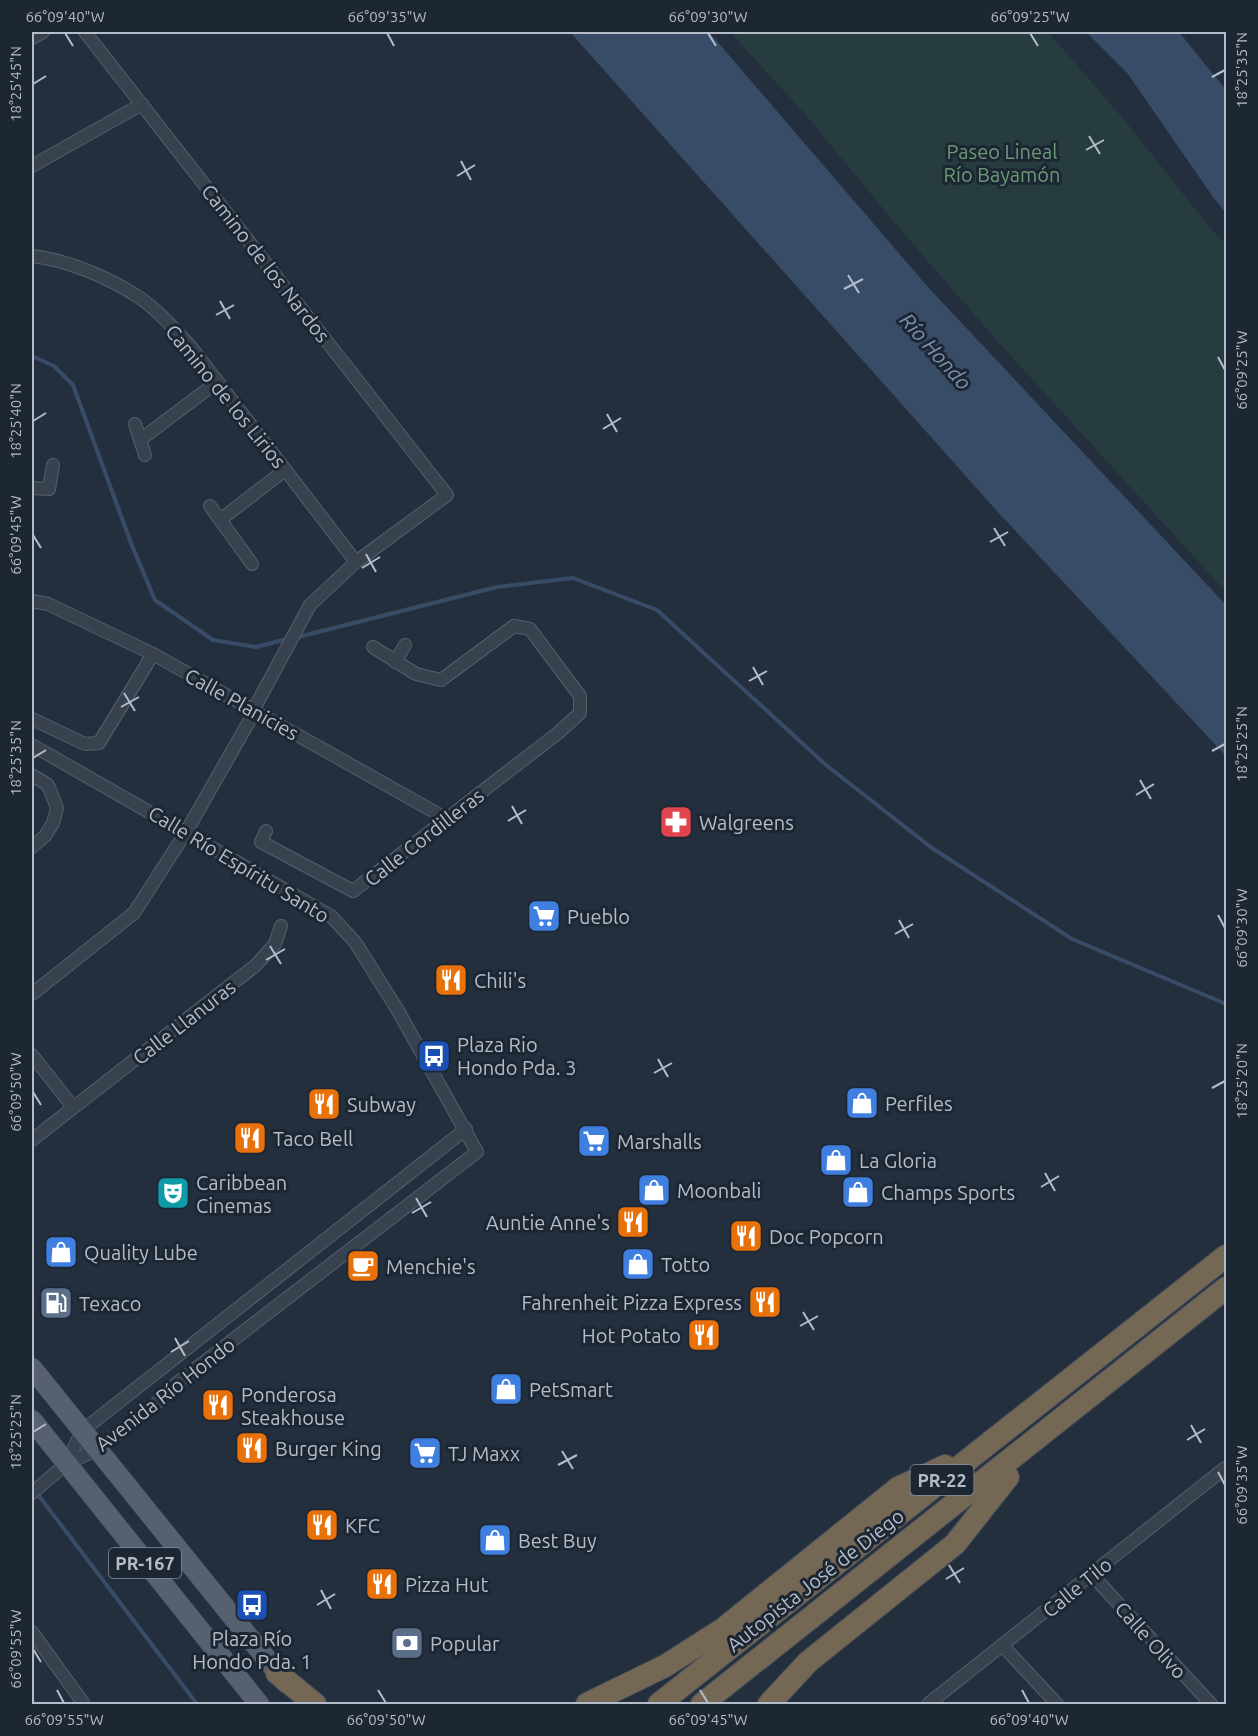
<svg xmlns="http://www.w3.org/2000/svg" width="1258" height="1736" viewBox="0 0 1258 1736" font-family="Ubuntu,sans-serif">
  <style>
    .green { fill: #263c3f }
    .water { fill: #394c67 }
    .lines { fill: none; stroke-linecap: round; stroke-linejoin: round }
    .stream { stroke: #394c67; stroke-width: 4 }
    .street-casing { stroke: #565f6c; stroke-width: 14 }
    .primary-casing { stroke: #414a57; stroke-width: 21 }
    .highway-casing { stroke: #434c59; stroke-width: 24 }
    .street { stroke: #38414e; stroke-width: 12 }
    .primary { stroke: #56606e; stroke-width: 20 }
    .highway { stroke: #746855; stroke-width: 22 }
    .ticks { fill: none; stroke: #b4bcc9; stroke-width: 2 }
    .labels { text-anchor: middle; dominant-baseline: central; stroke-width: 6; stroke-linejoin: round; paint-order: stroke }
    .shield { fill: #1d2633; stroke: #878f9c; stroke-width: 1.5 }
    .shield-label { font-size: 18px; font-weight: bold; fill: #b4bcc9 }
    .park-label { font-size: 20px; fill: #6b9a76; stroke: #1d2633 }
    .street-label { font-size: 20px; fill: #b4bcc9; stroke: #1d2633 }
    .poi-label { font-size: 20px; fill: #b4bcc9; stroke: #1d2633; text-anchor: start }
    .water-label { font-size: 21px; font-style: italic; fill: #7c92b1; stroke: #1d2633 }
    .neatline { fill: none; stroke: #b4bcc9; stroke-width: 2 }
    .ticks-label { font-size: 15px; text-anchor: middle; fill: #b4bcc9 }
  </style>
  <rect width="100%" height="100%" fill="#242f3e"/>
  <!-- green -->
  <polygon class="green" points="730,32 1048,32 1127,123 1210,228 1226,244 1226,592 1001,345 899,228 805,114"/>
  <!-- water -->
  <g class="water">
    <polygon points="570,32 709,32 927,286 1226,605 1226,756 996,510"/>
    <polygon points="1086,32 1179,32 1226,90 1226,213 1213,197 1128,74"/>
  </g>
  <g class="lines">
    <!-- stream -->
    <g class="stream">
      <polyline points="32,356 54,366 73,385 131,543 155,600 213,640 256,647 287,639"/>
      <polyline points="298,637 497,587 573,578 657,610 826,765 932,848 1072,939 1226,1004"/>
      <polyline points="36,1492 197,1704"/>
    </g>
    <defs>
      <g id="street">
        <polyline points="32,38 43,32"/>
        <polyline points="32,166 142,104"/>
        <path d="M32,256C68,260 110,278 140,298C159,311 175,330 191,347L356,562"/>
        <polyline points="135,424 145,455"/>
        <polyline points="140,440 217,382"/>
        <polyline points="32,488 49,489 53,465"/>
        <polyline points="210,506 252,564"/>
        <polyline points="220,520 285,470"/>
        <polyline points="32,601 48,604 153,654 447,819"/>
        <polyline points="395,662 405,645"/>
        <polyline points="32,719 85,744 99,743 153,654"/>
        <polyline points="32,745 331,916 355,942 397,1009 477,1152 173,1386 157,1403 96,1450 66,1464 32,1493"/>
        <polyline points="32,775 48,785 57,808 53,823 45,836 32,847"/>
        <polyline points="266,831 261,842 353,891 558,733 580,713 580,696 530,629 514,626 441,680 416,674 373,647"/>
        <polyline points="32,994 134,913 186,832 255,711 255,707 310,605 356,562 447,495 85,32"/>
        <polyline points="32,1055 73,1107"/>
        <polyline points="32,1140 256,965 275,944 281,926"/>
        <polyline points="66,1464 82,1431 466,1129"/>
        <polyline points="1092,1575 1211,1704"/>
        <polyline points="32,1632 84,1704"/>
        <polyline points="1003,1646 1057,1704"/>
        <polyline points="928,1704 1225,1468"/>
      </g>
      <g id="primary">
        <polyline points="32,1368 286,1683"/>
        <polyline points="32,1420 259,1704"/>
      </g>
      <g id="highway">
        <polyline points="277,1673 315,1704"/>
        <polyline points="587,1704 665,1666 723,1629 898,1488 945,1466"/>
        <polyline points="659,1704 1226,1256"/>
        <polyline points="702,1704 1226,1288"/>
        <polyline points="769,1704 808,1662 955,1544 1008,1477"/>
      </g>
    </defs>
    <!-- street casing -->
    <use href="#street" class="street-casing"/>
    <!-- primary casing -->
    <use href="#primary" class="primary-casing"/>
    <!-- highway casing -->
    <use href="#highway" class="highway-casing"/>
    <!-- street -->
    <use href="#street" class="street"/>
    <!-- primary -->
    <use href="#primary" class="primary"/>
    <!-- highway -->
    <use href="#highway" class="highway"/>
  </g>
  <!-- ticks -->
  <path class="ticks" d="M65,33L73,46M387,33L394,46M708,33L716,46M1030,33L1038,46M1212,77L1225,70M33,84L46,76M1089,136L1100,154M1086,150L1104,140M461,161L471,180M457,176L475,165M848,275L859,293M844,289L863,279M220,301L230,319M216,315L234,305M1218,357L1225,370M607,414L617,432M33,421L46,413M603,429L621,418M994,528L1005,546M33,535L41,548M990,542L1008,532M366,554L376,572M362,568L380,557M753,667L763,685M749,681L767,671M124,693L135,711M121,707L139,697M1212,751L1225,744M33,758L46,750M1140,780L1151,799M1136,795L1154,784M512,806L522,824M508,821L526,810M1218,915L1225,928M899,920L909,938M895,934L913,924M270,946L281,964M266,960L285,949M658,1059L668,1077M654,1073L672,1063M1212,1088L1225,1081M33,1092L41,1105M1045,1173L1055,1191M1041,1187L1059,1176M416,1198L427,1217M412,1213L431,1202M803,1312L814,1330M800,1326L818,1316M175,1338L185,1356M171,1352L189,1341M1191,1425L1201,1443M33,1432L46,1424M1187,1440L1205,1429M562,1451L573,1469M558,1465L577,1455M1218,1472L1225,1485M949,1565L960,1583M946,1579L964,1568M321,1590L331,1609M317,1605L335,1594M33,1649L41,1662M57,1690L64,1703M378,1690L386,1703M700,1690L708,1703M1022,1690L1029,1703"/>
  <!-- icons -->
  <defs>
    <symbol id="pharmacy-square" viewBox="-11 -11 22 22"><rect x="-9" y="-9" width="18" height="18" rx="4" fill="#e0444e" stroke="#1d2633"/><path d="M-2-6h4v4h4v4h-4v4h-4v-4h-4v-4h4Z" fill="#fff"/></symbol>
    <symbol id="supermarket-square" viewBox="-11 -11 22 22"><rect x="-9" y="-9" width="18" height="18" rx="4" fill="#3f7fe0" stroke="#1d2633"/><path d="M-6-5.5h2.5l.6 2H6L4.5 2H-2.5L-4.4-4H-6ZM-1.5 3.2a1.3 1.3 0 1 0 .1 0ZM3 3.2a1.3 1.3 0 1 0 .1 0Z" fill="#fff"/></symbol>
    <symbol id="restaurant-square" viewBox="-11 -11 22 22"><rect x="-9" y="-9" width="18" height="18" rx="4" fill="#e8710a" stroke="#1d2633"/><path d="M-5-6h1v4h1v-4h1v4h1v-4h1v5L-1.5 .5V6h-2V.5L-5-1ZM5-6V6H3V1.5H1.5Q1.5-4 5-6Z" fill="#fff"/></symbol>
    <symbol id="bus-square" viewBox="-11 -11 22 22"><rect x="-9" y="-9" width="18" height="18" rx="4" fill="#1a4fb4" stroke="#1d2633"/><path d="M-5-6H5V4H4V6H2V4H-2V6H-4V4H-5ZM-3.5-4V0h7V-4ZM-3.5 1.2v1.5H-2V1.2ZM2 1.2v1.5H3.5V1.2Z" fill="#fff"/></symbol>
    <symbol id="shop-square" viewBox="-11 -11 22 22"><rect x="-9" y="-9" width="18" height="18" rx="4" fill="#3f7fe0" stroke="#1d2633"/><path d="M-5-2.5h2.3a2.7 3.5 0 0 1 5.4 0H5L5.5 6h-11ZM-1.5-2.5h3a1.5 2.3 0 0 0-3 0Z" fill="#fff"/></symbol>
    <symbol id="theatre-square" viewBox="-11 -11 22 22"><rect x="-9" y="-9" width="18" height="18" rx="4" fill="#0f9aa8" stroke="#1d2633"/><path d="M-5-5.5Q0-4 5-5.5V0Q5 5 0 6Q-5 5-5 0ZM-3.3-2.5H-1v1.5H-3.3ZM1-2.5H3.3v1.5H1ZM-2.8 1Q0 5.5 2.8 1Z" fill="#fff"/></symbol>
    <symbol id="cafe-square" viewBox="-11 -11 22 22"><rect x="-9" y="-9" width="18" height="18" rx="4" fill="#e8710a" stroke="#1d2633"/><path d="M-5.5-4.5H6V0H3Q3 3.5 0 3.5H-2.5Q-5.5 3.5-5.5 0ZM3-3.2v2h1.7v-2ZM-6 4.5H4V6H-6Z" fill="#fff"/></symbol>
    <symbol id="fuel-square" viewBox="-11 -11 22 22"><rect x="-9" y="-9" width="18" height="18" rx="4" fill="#5c6f8a" stroke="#1d2633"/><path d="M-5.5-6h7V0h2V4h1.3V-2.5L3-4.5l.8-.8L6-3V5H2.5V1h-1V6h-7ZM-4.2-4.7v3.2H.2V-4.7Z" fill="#fff"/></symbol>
    <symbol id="bank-square" viewBox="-11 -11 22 22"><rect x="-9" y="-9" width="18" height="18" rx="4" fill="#5c6f8a" stroke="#1d2633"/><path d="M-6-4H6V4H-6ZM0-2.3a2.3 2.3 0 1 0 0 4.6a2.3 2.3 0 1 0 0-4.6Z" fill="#fff"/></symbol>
  </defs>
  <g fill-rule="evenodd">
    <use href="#pharmacy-square" x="657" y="803" width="38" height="38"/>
    <use href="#supermarket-square" x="525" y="897" width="38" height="38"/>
    <use href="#restaurant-square" x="432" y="961" width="38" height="38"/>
    <use href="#bus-square" x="415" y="1037" width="38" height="38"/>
    <use href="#shop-square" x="843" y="1084" width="38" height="38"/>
    <use href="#restaurant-square" x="305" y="1085" width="38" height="38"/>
    <use href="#restaurant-square" x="231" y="1119" width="38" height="38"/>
    <use href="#supermarket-square" x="575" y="1122" width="38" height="38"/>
    <use href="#shop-square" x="817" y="1141" width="38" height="38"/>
    <use href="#shop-square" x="635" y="1171" width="38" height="38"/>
    <use href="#shop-square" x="839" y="1173" width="38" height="38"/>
    <use href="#theatre-square" x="154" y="1174" width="38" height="38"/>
    <use href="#restaurant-square" x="614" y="1203" width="38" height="38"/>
    <use href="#restaurant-square" x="727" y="1217" width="38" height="38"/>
    <use href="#shop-square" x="42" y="1233" width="38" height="38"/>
    <use href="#shop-square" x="619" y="1245" width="38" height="38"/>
    <use href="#cafe-square" x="344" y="1247" width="38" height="38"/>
    <use href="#restaurant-square" x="746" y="1283" width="38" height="38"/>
    <use href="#fuel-square" x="37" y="1284" width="38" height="38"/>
    <use href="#restaurant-square" x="685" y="1316" width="38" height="38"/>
    <use href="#shop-square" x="487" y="1370" width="38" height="38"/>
    <use href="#restaurant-square" x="199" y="1386" width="38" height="38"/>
    <use href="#restaurant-square" x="233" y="1429" width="38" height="38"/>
    <use href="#supermarket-square" x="406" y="1434" width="38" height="38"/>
    <use href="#restaurant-square" x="303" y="1506" width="38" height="38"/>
    <use href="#shop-square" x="476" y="1521" width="38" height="38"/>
    <use href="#restaurant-square" x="363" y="1565" width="38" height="38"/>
    <use href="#bus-square" x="233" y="1586" width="38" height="38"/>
    <use href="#bank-square" x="388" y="1624" width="38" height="38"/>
  </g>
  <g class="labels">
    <!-- shield labels -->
    <g class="shield">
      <rect x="910.5" y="1465" width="63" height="30" rx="4.5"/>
      <rect x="109" y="1548" width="72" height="30" rx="4.5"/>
    </g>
    <g class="shield-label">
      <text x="942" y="1480">PR-22</text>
      <text x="145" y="1563">PR-167</text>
    </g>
    <!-- park labels -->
    <g class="park-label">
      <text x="1002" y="151">Paseo Lineal<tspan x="1002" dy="23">Río Bayamón</tspan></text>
    </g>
    <!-- street labels -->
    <g class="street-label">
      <text transform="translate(266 263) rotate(52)">Camino de los Nardos</text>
      <text transform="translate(226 396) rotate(51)">Camino de los Lirios</text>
      <text transform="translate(242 704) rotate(29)">Calle Planicies</text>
      <text transform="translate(424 837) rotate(-38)">Calle Cordilleras</text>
      <text transform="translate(239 864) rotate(31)">Calle Río Espíritu Santo</text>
      <text transform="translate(184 1022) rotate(-38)">Calle Llanuras</text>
      <text transform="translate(165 1394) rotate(-38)">Avenida Río Hondo</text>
      <text transform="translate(815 1580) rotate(-38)">Autopista José de Diego</text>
      <text transform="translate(1077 1587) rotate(-39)">Calle Tilo</text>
      <text transform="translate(1151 1640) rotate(48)">Calle Olivo</text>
    </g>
    <!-- poi labels -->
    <g class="poi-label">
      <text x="699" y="822">Walgreens</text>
      <text x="567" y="916">Pueblo</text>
      <text x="474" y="980">Chili's</text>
      <text x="457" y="1044">Plaza Rio<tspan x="457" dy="23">Hondo Pda. 3</tspan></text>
      <text x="885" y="1103">Perfiles</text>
      <text x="347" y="1104">Subway</text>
      <text x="273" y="1138">Taco Bell</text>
      <text x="617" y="1141">Marshalls</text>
      <text x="859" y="1160">La Gloria</text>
      <text x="196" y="1182">Caribbean<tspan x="196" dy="23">Cinemas</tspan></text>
      <text x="677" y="1190">Moonbali</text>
      <text x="881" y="1192">Champs Sports</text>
      <text x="610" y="1222" text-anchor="end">Auntie Anne's</text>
      <text x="769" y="1236">Doc Popcorn</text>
      <text x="84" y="1252">Quality Lube</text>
      <text x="661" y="1264">Totto</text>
      <text x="386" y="1266">Menchie's</text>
      <text x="742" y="1302" text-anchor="end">Fahrenheit Pizza Express</text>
      <text x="79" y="1303">Texaco</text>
      <text x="681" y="1335" text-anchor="end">Hot Potato</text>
      <text x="529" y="1389">PetSmart</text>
      <text x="241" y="1394">Ponderosa<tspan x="241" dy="23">Steakhouse</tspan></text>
      <text x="275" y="1448">Burger King</text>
      <text x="448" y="1453">TJ Maxx</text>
      <text x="345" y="1525">KFC</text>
      <text x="518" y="1540">Best Buy</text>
      <text x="405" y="1584">Pizza Hut</text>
      <text x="252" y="1638" text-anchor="middle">Plaza Río<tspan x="252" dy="23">Hondo Pda. 1</tspan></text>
      <text x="430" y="1643">Popular</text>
    </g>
    <!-- water labels -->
    <g class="water-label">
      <text transform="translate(936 351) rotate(48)">Río Hondo</text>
    </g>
  </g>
  <!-- border -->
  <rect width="1258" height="1736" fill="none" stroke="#1d2633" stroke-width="66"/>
  <rect x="33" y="33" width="1192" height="1670" class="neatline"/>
  <g class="ticks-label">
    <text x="65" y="22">66°09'40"W</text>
    <text x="387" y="22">66°09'35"W</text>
    <text x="708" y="22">66°09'30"W</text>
    <text x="1030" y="22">66°09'25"W</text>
    <text transform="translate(1242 70) rotate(-90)" y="5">18°25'35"N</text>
    <text transform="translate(16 84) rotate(-90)" y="5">18°25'45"N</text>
    <text transform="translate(1242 370) rotate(-90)" y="5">66°09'25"W</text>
    <text transform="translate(16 421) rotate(-90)" y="5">18°25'40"N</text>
    <text transform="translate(16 535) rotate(-90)" y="5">66°09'45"W</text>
    <text transform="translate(1242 744) rotate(-90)" y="5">18°25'25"N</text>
    <text transform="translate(16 758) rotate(-90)" y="5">18°25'35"N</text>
    <text transform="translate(1242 928) rotate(-90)" y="5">66°09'30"W</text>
    <text transform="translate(1242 1081) rotate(-90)" y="5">18°25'20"N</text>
    <text transform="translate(16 1092) rotate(-90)" y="5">66°09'50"W</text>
    <text transform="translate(16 1432) rotate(-90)" y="5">18°25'25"N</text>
    <text transform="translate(1242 1485) rotate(-90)" y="5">66°09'35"W</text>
    <text transform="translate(16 1649) rotate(-90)" y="5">66°09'55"W</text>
    <text x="64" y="1725">66°09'55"W</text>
    <text x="386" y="1725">66°09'50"W</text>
    <text x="708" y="1725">66°09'45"W</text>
    <text x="1029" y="1725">66°09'40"W</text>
  </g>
</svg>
